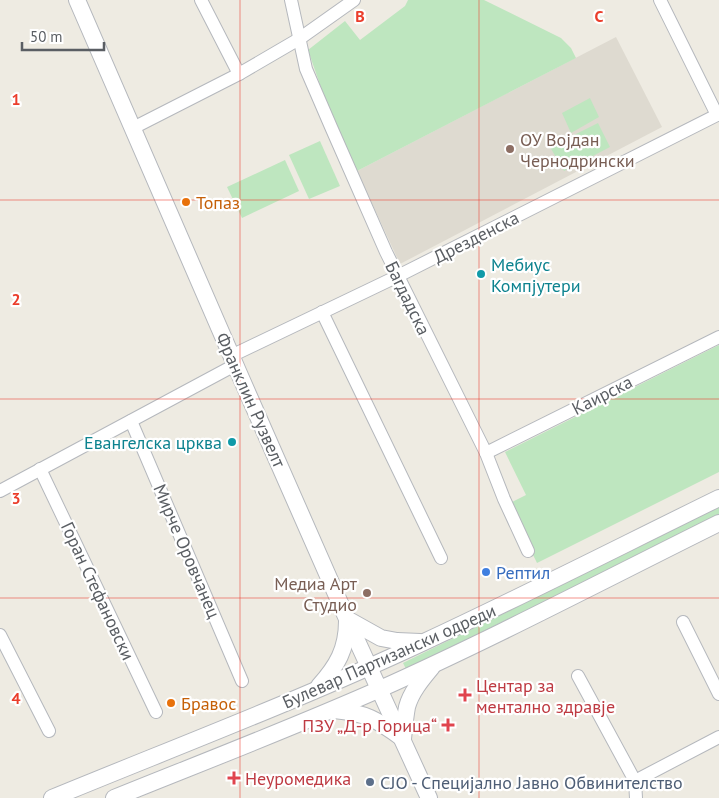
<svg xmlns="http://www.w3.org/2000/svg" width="719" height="798" viewBox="0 0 719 798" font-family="'PT Sans',sans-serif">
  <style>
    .education { fill: #dedad0 }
    .green { fill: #bee6bf }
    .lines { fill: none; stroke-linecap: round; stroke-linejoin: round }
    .minor-casing { stroke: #b5b8bd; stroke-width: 14 }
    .tertiary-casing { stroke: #b5b8bd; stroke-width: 18 }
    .minor { stroke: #fff; stroke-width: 12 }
    .tertiary { stroke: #fff; stroke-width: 16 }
    .grid { fill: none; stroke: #eb3d2b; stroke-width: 1; stroke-opacity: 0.55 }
    .education-dot { fill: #8d6e63; stroke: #fff; stroke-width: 2 }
    .food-dot { fill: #e8710a; stroke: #fff; stroke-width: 2 }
    .culture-dot { fill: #0f9aa8; stroke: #fff; stroke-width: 2 }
    .shop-dot { fill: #3f7fe0; stroke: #fff; stroke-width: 2 }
    .health-dot { fill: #e0444e; stroke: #fff; stroke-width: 2 }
    .service-dot { fill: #5c6f8a; stroke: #fff; stroke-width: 2 }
    .labels { text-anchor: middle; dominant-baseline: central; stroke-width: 4.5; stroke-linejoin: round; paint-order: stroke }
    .education-label { font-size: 18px; fill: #785e54; stroke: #fff; text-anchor: start }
    .food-label { font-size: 18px; fill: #c56008; stroke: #fff; text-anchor: start }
    .street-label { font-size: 18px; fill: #5a5e63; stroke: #fff }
    .culture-label { font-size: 18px; fill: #0d838f; stroke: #fff; text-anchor: start }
    .shop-label { font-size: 18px; fill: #366cbe; stroke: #fff; text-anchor: start }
    .health-label { font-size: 18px; fill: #be3a42; stroke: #fff; text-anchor: start }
    .service-label { font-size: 18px; fill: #4e5e75; stroke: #fff; text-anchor: start }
    .grid-label { font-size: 16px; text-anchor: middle; font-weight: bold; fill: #eb3d2b; stroke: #fff; stroke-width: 4.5; stroke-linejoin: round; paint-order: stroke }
  </style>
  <rect width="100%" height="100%" fill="#eeebe2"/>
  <!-- education -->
  <polygon class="education" points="616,37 662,127 400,264 357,171"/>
  <!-- green -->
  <g class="green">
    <polygon points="408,0 484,0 561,38 571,48 576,58 357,171 327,105 308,50 345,21 360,40 405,6"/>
    <polygon points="590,98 599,117 571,133 562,113"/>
    <polygon points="598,123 610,147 564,171 550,147"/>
    <polygon points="320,141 340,186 309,199 289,155"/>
    <polygon points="285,160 299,191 242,218 227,187"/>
    <polygon points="719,345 719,472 537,563 508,504 526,495 505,452"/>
    <polygon points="719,507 719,516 406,669 403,663"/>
  </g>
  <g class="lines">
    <defs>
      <g id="minor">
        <polyline points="201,0 239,74"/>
        <polyline points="291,0 306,69 331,127 386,252 486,453 504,499 528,551"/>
        <polyline points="660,0 717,115"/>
        <polyline points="133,128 239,74 299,39 354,0"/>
        <polyline points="322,312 441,558"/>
        <polyline points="231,356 398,276 719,114"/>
        <polyline points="131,421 242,681"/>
        <polyline points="486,453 719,337"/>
        <polyline points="40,469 156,712"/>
        <polyline points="0,491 235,365"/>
        <polyline points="683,622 719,694"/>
        <polyline points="0,635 49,731"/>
        <polyline points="578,676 635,781 636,798"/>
        <polyline points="635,781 719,737"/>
      </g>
      <g id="tertiary">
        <polyline points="77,0 241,378 347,619 429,798"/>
        <polyline points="347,619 381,638 397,641 420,642"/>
        <path d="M319,686C337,666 347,649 347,621"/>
        <path d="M334,710C366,713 376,719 402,738"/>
        <path d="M403,739C404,729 405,718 407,707C411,692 422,679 432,667"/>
        <path d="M52,798C176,747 302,699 424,642C523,596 621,546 719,498"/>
        <path d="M114,798C203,762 292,728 380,689C494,638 606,579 719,523"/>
      </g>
    </defs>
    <!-- minor casing -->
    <use href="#minor" class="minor-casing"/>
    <!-- tertiary casing -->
    <use href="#tertiary" class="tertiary-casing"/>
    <!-- minor -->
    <use href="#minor" class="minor"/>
    <!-- tertiary -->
    <use href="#tertiary" class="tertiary"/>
  </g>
  <!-- grid -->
  <path class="grid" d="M240,0V798M479,0V798M0,200H719M0,399H719M0,598H719"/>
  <!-- markers -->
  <g class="education-dot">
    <circle cx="510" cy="149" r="5"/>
    <circle cx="367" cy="593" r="5"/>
  </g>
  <g class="food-dot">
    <circle cx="186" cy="202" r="5"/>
    <circle cx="171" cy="703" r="5"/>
  </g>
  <g class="culture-dot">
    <circle cx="481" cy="274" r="5"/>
    <circle cx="232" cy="442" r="5"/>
  </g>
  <circle class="shop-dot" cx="486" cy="572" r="5"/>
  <g class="health-dot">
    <path d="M462.5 687.5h5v5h5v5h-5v5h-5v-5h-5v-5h5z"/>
    <path d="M445.5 717.5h5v5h5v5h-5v5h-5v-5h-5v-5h5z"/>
    <path d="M231.5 770.5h5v5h5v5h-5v5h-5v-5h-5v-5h5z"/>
  </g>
  <circle class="service-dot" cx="370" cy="782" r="5"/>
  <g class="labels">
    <!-- education labels -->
    <g class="education-label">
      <text x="520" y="139">ОУ Војдан<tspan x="520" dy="21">Чернодрински</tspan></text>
      <text x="357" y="583" text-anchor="end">Медиа Арт<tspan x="357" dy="21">Студио</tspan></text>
    </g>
    <!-- food labels -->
    <g class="food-label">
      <text x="196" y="202">Топаз</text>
      <text x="181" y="703">Бравос</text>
    </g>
    <!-- street labels -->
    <g class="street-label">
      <text transform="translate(476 237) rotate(-27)">Дрезденска</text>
      <text transform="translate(408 298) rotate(64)">Багдадска</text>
      <text transform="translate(602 395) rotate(-27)">Каирска</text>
      <text transform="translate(251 400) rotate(66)">Франклин Рузвелт</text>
      <text transform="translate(187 551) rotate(67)">Мирче Оровчанец</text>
      <text transform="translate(98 591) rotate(65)">Горан Стефановски</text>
      <text transform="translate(389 656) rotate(-24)">Булевар Партизански одреди</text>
    </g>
    <!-- culture labels -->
    <g class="culture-label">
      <text x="491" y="264">Мебиус<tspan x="491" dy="21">Компјутери</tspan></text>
      <text x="222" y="442" text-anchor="end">Евангелска црква</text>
    </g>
    <!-- shop labels -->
    <g class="shop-label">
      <text x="496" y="572">Рептил</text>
    </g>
    <!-- health labels -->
    <g class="health-label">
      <text x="476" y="685">Центар за<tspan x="476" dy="21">ментално здравје</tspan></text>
      <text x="437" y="725" text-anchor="end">ПЗУ „Д-р Горица“</text>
      <text x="245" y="778">Неуромедика</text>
    </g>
    <!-- service labels -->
    <g class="service-label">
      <text x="380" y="782">СЈО - Специјално Јавно Обвинителство</text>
    </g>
  </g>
  <g class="grid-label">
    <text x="360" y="22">B</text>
    <text x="599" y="22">C</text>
    <text x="16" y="105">1</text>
    <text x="16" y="305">2</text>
    <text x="16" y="504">3</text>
    <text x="16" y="704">4</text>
  </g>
  <!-- scale -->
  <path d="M22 42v8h82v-8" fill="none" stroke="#5a5e63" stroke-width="2.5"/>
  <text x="30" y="42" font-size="15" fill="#5a5e63" stroke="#ffffff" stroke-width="4" paint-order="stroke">50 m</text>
</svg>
